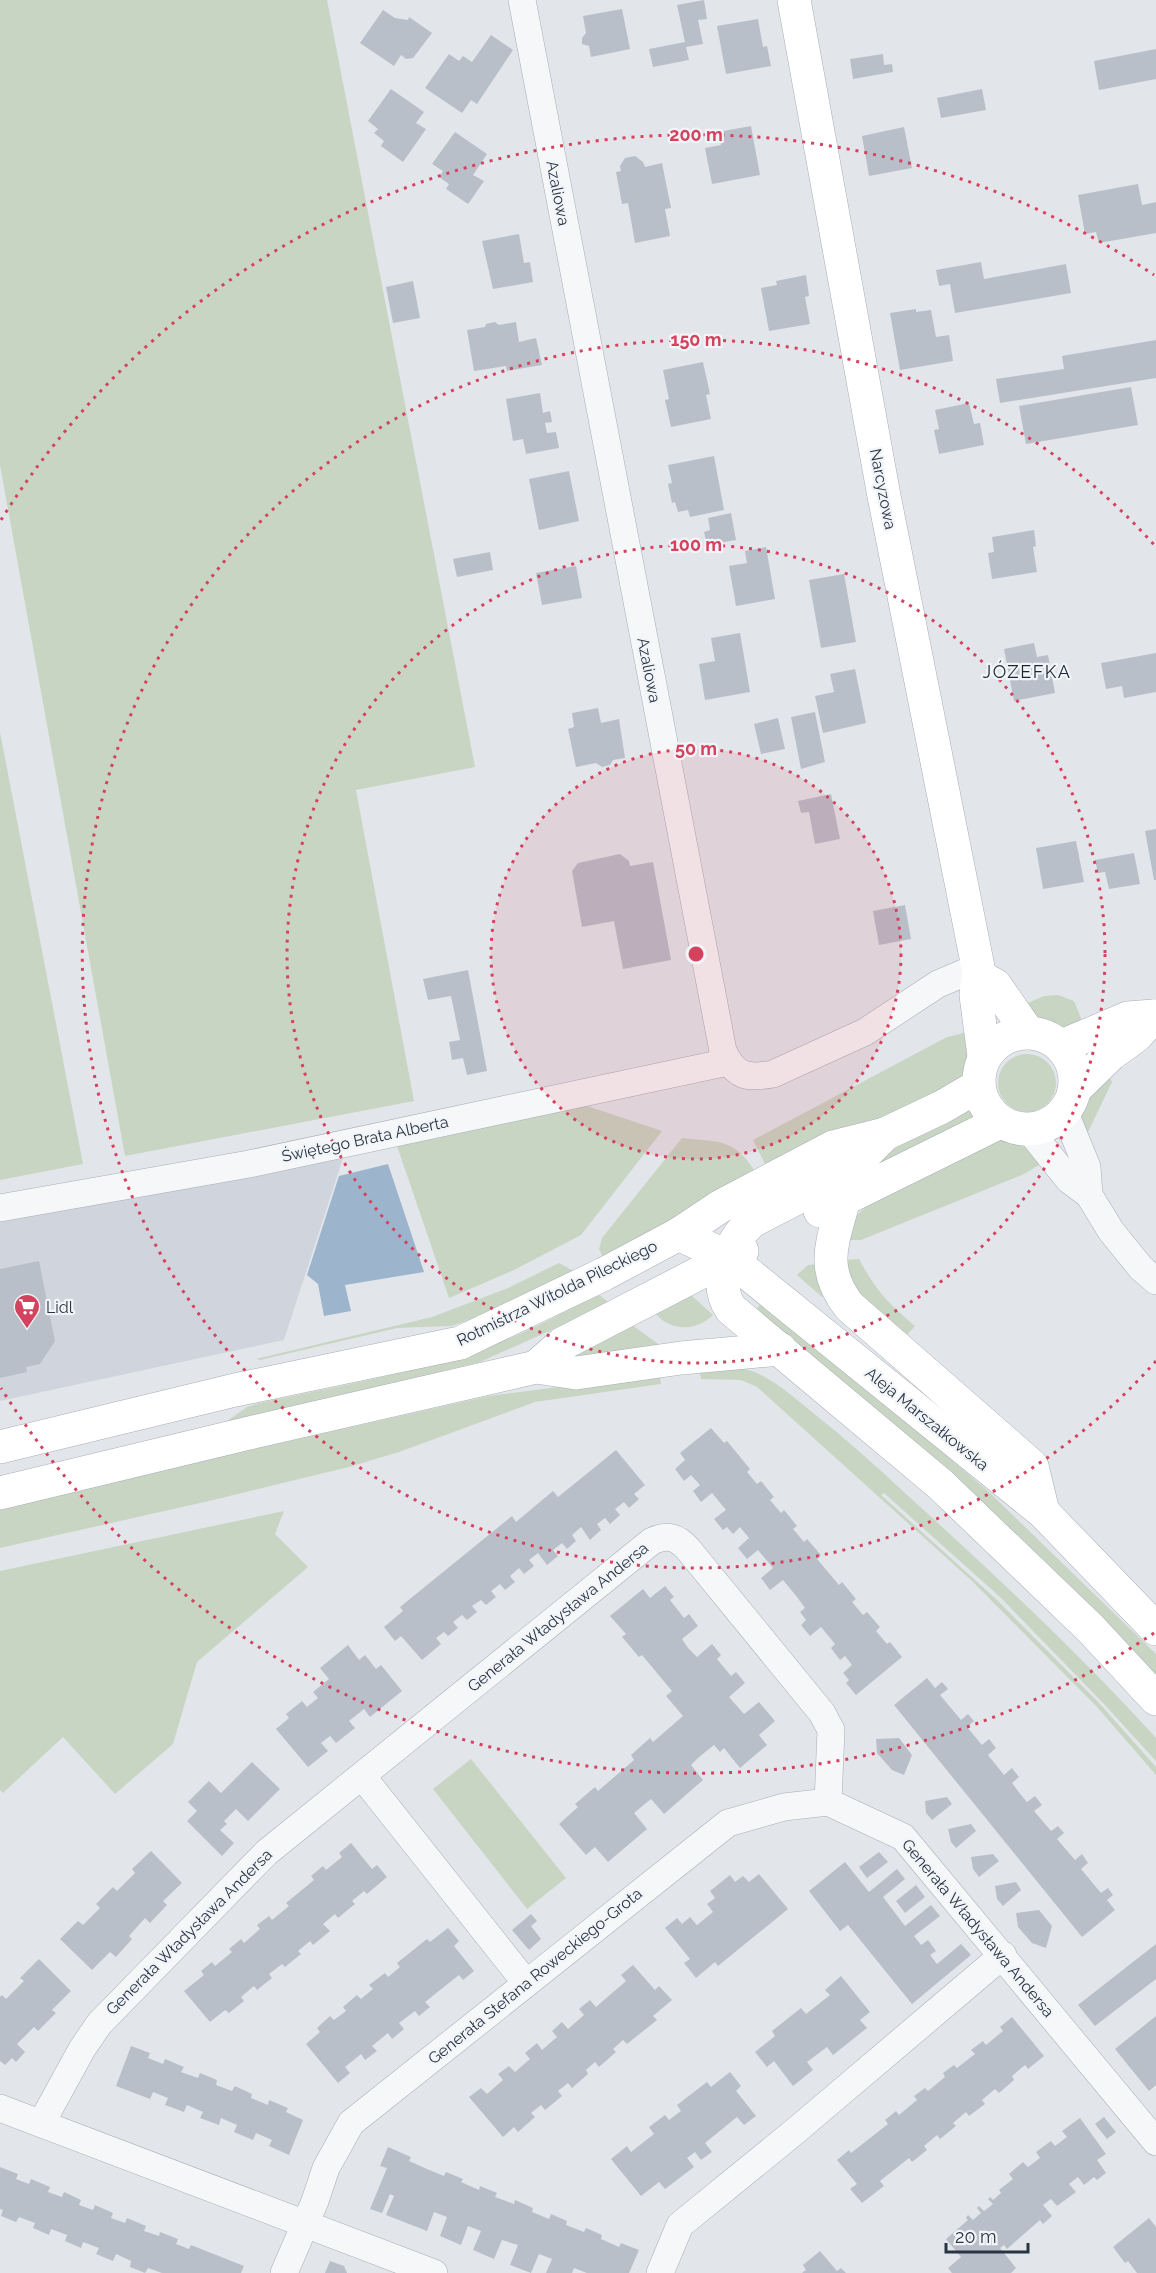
<svg xmlns="http://www.w3.org/2000/svg" width="1156" height="2273" viewBox="0 0 1156 2273" font-family="Raleway,sans-serif">
  <style>
    .built { fill: #d0d5dd }
    .green { fill: #c8d5c3 }
    .water { fill: #9cb5cc }
    .building { fill: #b9bfc9 }
    .lines { fill: none; stroke-linecap: round; stroke-linejoin: round }
    .street-casing { stroke: #a7adb6; stroke-width: 28 }
    .secondary-casing { stroke: #a7adb6; stroke-width: 34 }
    .street { stroke: #f5f7f9; stroke-width: 27 }
    .secondary { stroke: #fff; stroke-width: 33 }
    .ring { fill: none; stroke: #d5425d; stroke-width: 3; stroke-dasharray: 3 6 }
    .labels { text-anchor: middle; dominant-baseline: central; stroke-width: 4.5; stroke-linejoin: round; paint-order: stroke }
    .street-label { font-size: 16px; fill: #293444; stroke: #f2f5f8 }
    .poi-label { font-size: 16px; fill: #293444; stroke: #f2f5f8; text-anchor: start }
    .neighbourhood-label { font-size: 18px; letter-spacing: 1.5px; fill: #1b2535; stroke: #f2f5f8 }
    .centre { fill: #d5425d; stroke: #f2f5f8; stroke-width: 3 }
    .ring-label { font-size: 18px; text-anchor: middle; font-weight: bold; fill: #d5425d; stroke: #f2f5f8; stroke-width: 4.5; stroke-linejoin: round; paint-order: stroke }
  </style>
  <rect width="100%" height="100%" fill="#e2e6eb"/>
  <!-- built -->
  <polygon class="built" points="344,1155 284,1340 0,1401 0,1222"/>
  <!-- green -->
  <g class="green">
    <polygon points="0,0 327,0 475,767 356,790 414,1101 125,1156 0,465"/>
    <polygon points="0,732 83,1164 0,1180"/>
    <path d="M1058,995L1074,1001L1085,1028C1057,1030 1041,1024 1019,1007L1044,996Z"/>
    <path d="M974,1028C970,1053 969,1074 949,1092L768,1166L765,1164L753,1140L947,1037L960,1034Z"/>
    <circle cx="1027" cy="1083" r="29"/>
    <path d="M1105,1070L1112,1082L1088,1132L1084,1136C1073,1115 1093,1086 1105,1070Z"/>
    <polygon points="581,1104 662,1131 581,1235 514,1270 449,1298 396,1143"/>
    <polygon points="973,1105 979,1120 798,1211 896,1140"/>
    <path d="M682,1138C717,1142 734,1138 754,1170L753,1178L603,1257L599,1249L602,1238Z"/>
    <path d="M1002,1140C1020,1144 1032,1149 1046,1161L1022,1175L861,1240H845L858,1214L874,1200L988,1141Z"/>
    <path d="M859,1259C877,1292 887,1302 915,1326L906,1336L861,1306L842,1260Z"/>
    <polygon points="559,1263 577,1273 485,1315 451,1326 397,1328 260,1360 256,1359 432,1317 508,1288"/>
    <polygon points="819,1264 827,1292 822,1297 797,1275 808,1265"/>
    <path d="M598,1294L608,1302L565,1324L480,1362L223,1424L247,1407L259,1403C340,1386 425,1371 503,1341C536,1328 567,1310 598,1294Z"/>
    <path d="M691,1295L713,1315C694,1333 669,1331 653,1311Z"/>
    <polygon points="762,1303 914,1428 989,1492 1156,1654 1156,1675 1092,1607 754,1311"/>
    <polygon points="632,1325 661,1346 562,1360"/>
    <path d="M699,1367C718,1367 740,1365 757,1373C778,1383 795,1398 813,1413C845,1438 875,1465 905,1493C992,1572 1077,1651 1156,1738V1761L1104,1704L1000,1597L884,1493L881,1495L996,1599L1100,1704L1156,1767V1775L1098,1708L971,1580L757,1387L741,1380L701,1379Z"/>
    <polygon points="660,1374 661,1384 535,1402 399,1452 349,1467 209,1501 0,1548 0,1507 9,1504 489,1396"/>
    <polygon points="284,1511 275,1534 308,1567 197,1662 173,1744 115,1794 63,1737 3,1793 0,1790 0,1571"/>
    <polygon points="471,1759 566,1878 527,1909 433,1789"/>
  </g>
  <!-- water -->
  <polygon class="water" points="388,1164 424,1272 345,1285 351,1311 324,1316 318,1284 307,1275 339,1176"/>
  <!-- building -->
  <g class="building">
    <polygon points="704,0 707,19 698,20 703,44 686,47 689,60 653,67 649,49 685,42 677,5"/>
    <polygon points="622,9 630,49 591,57 589,46 582,44 582,38 586,33 583,16"/>
    <polygon points="383,10 395,18 408,20 409,17 432,33 413,58 406,59 401,55 394,66 360,43"/>
    <polygon points="758,19 763,47 767,46 771,66 726,74 717,26"/>
    <polygon points="491,35 513,50 477,104 471,100 462,113 425,88 449,54 459,61 463,56 472,62"/>
    <polygon points="1156,49 1156,79 1099,90 1094,61"/>
    <polygon points="883,54 884,65 892,64 893,72 853,79 850,59"/>
    <polygon points="391,89 424,112 416,123 426,129 403,162 381,146 384,141 374,133 378,129 368,121"/>
    <polygon points="982,89 986,110 941,118 937,98"/>
    <polygon points="751,126 760,175 712,184 705,148 721,145 718,132"/>
    <polygon points="904,127 912,168 869,176 862,136"/>
    <polygon points="455,132 487,154 473,175 484,181 468,204 446,189 449,184 439,177 443,171 432,164"/>
    <polygon points="635,156 643,162 645,167 662,163 671,208 665,209 670,236 635,243 628,203 622,204 616,172 621,171 620,166 625,158"/>
    <polygon points="1138,184 1142,205 1156,202 1156,233 1099,243 1096,232 1085,234 1078,195"/>
    <polygon points="519,234 524,263 530,262 533,282 493,289 482,241"/>
    <polygon points="981,262 984,279 1066,264 1071,293 955,313 950,284 939,286 936,270"/>
    <polygon points="806,275 809,296 805,297 810,324 769,331 761,288 777,285 776,281"/>
    <polygon points="413,281 420,318 393,323 386,287"/>
    <polygon points="916,309 916,312 931,310 936,337 949,335 953,361 900,370 890,313"/>
    <polygon points="495,322 499,325 516,322 519,342 536,338 542,365 507,371 506,366 474,371 467,330 485,327 486,324"/>
    <polygon points="1156,340 1156,378 1000,403 996,379 1064,369 1062,356"/>
    <polygon points="703,362 710,394 706,395 711,419 671,427 665,400 669,399 663,370"/>
    <polygon points="1131,387 1138,425 1026,444 1019,406"/>
    <polygon points="540,393 543,413 550,411 552,422 545,423 547,433 556,432 559,448 526,454 523,439 513,441 506,399"/>
    <polygon points="969,403 974,424 980,423 984,445 939,454 934,430 939,429 935,410"/>
    <polygon points="714,456 724,510 690,517 688,510 678,512 675,502 672,503 668,484 672,483 668,465"/>
    <polygon points="569,471 579,521 539,530 529,479"/>
    <polygon points="731,513 736,540 707,545 704,532 710,530 708,518"/>
    <polygon points="1034,530 1036,546 1033,547 1037,572 992,579 988,553 994,552 992,537"/>
    <polygon points="766,547 775,599 736,606 729,566 747,563 745,551"/>
    <polygon points="490,552 493,570 457,577 453,559"/>
    <polygon points="576,566 582,598 542,605 536,573"/>
    <polygon points="844,574 856,642 821,648 809,580"/>
    <polygon points="740,633 750,692 705,700 699,664 715,661 711,638"/>
    <polygon points="1034,643 1037,657 1048,655 1055,693 1014,701 1004,649"/>
    <polygon points="1156,653 1156,692 1124,698 1122,686 1106,689 1101,663"/>
    <polygon points="855,669 866,723 823,733 815,696 834,692 830,674"/>
    <polygon points="598,708 601,723 619,719 625,758 613,760 610,765 602,767 596,763 576,767 568,729 574,727 572,713"/>
    <polygon points="815,712 825,762 801,769 791,717"/>
    <polygon points="778,718 785,749 761,754 754,724"/>
    <polygon points="831,794 840,839 815,844 809,812 801,813 798,801"/>
    <polygon points="1156,829 1156,880 1154,880 1145,831"/>
    <polygon points="1076,841 1084,882 1043,889 1036,848"/>
    <polygon points="1134,853 1140,884 1109,889 1105,872 1098,873 1095,860"/>
    <polygon points="620,854 629,861 630,866 653,862 671,960 623,969 614,921 582,927 572,871 578,863"/>
    <polygon points="905,905 911,939 879,945 873,911"/>
    <polygon points="468,970 487,1071 467,1075 463,1058 452,1060 449,1042 460,1040 451,996 428,1000 423,979"/>
    <polygon points="39,1261 55,1341 40,1364 26,1367 27,1372 0,1378 0,1269"/>
    <polygon points="711,1428 724,1443 727,1441 750,1469 747,1472 757,1484 761,1481 774,1497 770,1500 781,1513 784,1510 797,1526 793,1529 804,1542 807,1539 821,1555 817,1559 839,1585 842,1582 856,1599 852,1602 863,1615 867,1612 880,1627 876,1631 887,1644 890,1642 902,1657 856,1695 846,1683 849,1680 843,1673 852,1665 845,1656 840,1660 831,1648 835,1644 821,1627 810,1636 801,1625 806,1620 800,1612 805,1608 797,1597 783,1580 770,1590 761,1578 773,1568 758,1550 747,1559 738,1548 749,1538 740,1527 733,1534 727,1527 723,1530 714,1519 726,1510 712,1493 701,1502 693,1491 700,1485 691,1475 684,1481 675,1469 685,1460 680,1453"/>
    <polygon points="616,1450 645,1485 634,1494 639,1499 629,1508 624,1502 615,1509 620,1515 610,1524 605,1518 597,1524 601,1530 590,1540 581,1527 572,1535 576,1541 567,1549 562,1543 553,1550 558,1556 547,1565 538,1553 529,1560 534,1566 524,1574 519,1568 510,1576 515,1582 505,1590 500,1584 491,1591 496,1597 486,1605 481,1600 472,1606 477,1612 467,1620 462,1615 453,1622 458,1628 448,1636 444,1632 436,1638 441,1644 422,1660 401,1636 395,1641 384,1627 403,1611 400,1607 512,1516 516,1522 553,1491 558,1497"/>
    <polygon points="665,1586 674,1597 670,1600 684,1618 689,1614 698,1626 682,1639 688,1648 697,1657 712,1644 721,1655 717,1659 731,1676 736,1672 745,1683 729,1697 744,1714 759,1702 775,1721 759,1735 767,1745 740,1768 724,1748 720,1752 714,1745 699,1757 691,1765 703,1780 664,1814 651,1799 634,1813 647,1829 608,1862 595,1847 586,1855 559,1824 578,1807 575,1804 595,1787 598,1791 634,1760 631,1755 650,1738 653,1742 683,1716 666,1696 672,1691 642,1655 639,1657 622,1637 626,1634 610,1616 643,1589 650,1598"/>
    <polygon points="348,1645 359,1660 365,1655 376,1669 381,1665 402,1691 370,1717 364,1709 349,1721 355,1728 336,1743 330,1736 321,1743 328,1751 308,1767 276,1729 289,1718 286,1714 302,1701 307,1707 318,1698 313,1692 329,1679 320,1668"/>
    <polygon points="927,1678 935,1688 942,1682 948,1689 940,1695 961,1720 968,1714 974,1721 967,1727 982,1745 989,1739 996,1748 988,1755 1004,1775 1012,1768 1019,1777 1012,1783 1021,1795 1027,1802 1035,1796 1042,1805 1034,1811 1051,1831 1058,1826 1064,1833 1057,1839 1075,1860 1082,1854 1088,1863 1081,1869 1101,1893 1108,1888 1113,1895 1107,1900 1115,1910 1082,1937 894,1705"/>
    <polygon points="899,1738 912,1755 904,1775 892,1770 877,1753 876,1739"/>
    <polygon points="252,1762 280,1789 248,1821 236,1809 224,1821 227,1824 220,1830 234,1843 222,1856 187,1821 197,1811 188,1802 209,1781 221,1793"/>
    <polygon points="947,1797 952,1804 932,1820 926,1813 925,1801"/>
    <polygon points="971,1824 976,1831 956,1848 951,1842 948,1829"/>
    <polygon points="351,1843 372,1869 377,1865 387,1877 367,1894 364,1891 352,1901 355,1904 338,1918 335,1914 323,1924 330,1931 313,1945 310,1941 298,1951 301,1954 285,1967 282,1964 269,1974 272,1978 257,1990 254,1986 241,1997 244,2001 229,2013 225,2010 210,2022 184,1991 204,1975 201,1971 212,1962 215,1966 232,1952 229,1949 241,1939 244,1943 260,1929 257,1925 269,1916 272,1920 289,1906 286,1903 314,1880 311,1876 323,1866 326,1870 342,1857 339,1853"/>
    <polygon points="151,1851 182,1883 163,1901 167,1905 150,1923 145,1918 129,1936 132,1939 116,1957 110,1952 92,1970 60,1939 78,1921 83,1925 100,1908 96,1904 113,1887 117,1891 135,1873 132,1869"/>
    <polygon points="879,1852 888,1862 867,1878 859,1867"/>
    <polygon points="993,1854 999,1861 979,1877 973,1869 971,1857"/>
    <polygon points="845,1862 869,1892 897,1869 905,1879 883,1897 905,1926 931,1905 940,1916 914,1936 921,1945 928,1940 936,1951 930,1955 937,1964 961,1944 971,1955 912,2004 848,1925 840,1931 809,1891"/>
    <polygon points="759,1874 788,1909 718,1966 715,1962 696,1978 684,1963 690,1959 665,1928 677,1918 682,1924 690,1917 697,1925 713,1912 707,1904 715,1898 710,1891 730,1875 735,1882 743,1876 749,1882"/>
    <polygon points="1016,1882 1021,1890 1003,1906 997,1899 995,1886"/>
    <polygon points="916,1885 925,1897 905,1913 896,1901"/>
    <polygon points="1039,1910 1052,1926 1046,1948 1032,1943 1018,1927 1016,1913"/>
    <polygon points="531,1914 537,1921 531,1926 541,1939 529,1950 512,1930"/>
    <polygon points="448,1928 459,1941 454,1946 474,1971 463,1980 459,1975 425,2002 430,2007 419,2016 415,2011 399,2023 404,2029 392,2039 388,2033 372,2046 377,2051 365,2060 361,2054 345,2067 350,2073 338,2083 306,2044 320,2032 317,2028 330,2016 334,2020 346,2011 343,2007 357,1995 361,1999 373,1989 369,1985 385,1973 388,1977 400,1967 397,1963 427,1939 430,1942"/>
    <polygon points="1156,1944 1156,1979 1095,2026 1078,2005"/>
    <polygon points="39,1959 71,1991 52,2010 56,2013 38,2031 34,2027 17,2044 25,2052 16,2062 12,2058 5,2065 0,2061 0,1997 2,1995 6,1999 24,1981 20,1978"/>
    <polygon points="633,1965 655,1990 659,1986 672,2000 653,2016 657,2020 627,2044 623,2040 613,2049 616,2052 599,2067 595,2062 586,2070 588,2074 572,2088 568,2083 558,2091 562,2096 545,2110 541,2105 531,2113 535,2117 518,2132 514,2127 503,2137 469,2097 481,2088 487,2094 503,2080 498,2074 509,2066 515,2072 530,2059 525,2053 537,2043 542,2050 557,2037 552,2031 562,2022 568,2029 584,2015 579,2009 590,2000 596,2007 626,1981 621,1975"/>
    <polygon points="841,1976 870,2012 860,2020 867,2028 833,2055 827,2047 807,2062 813,2070 793,2086 774,2061 767,2067 755,2052 775,2036 772,2031 801,2008 806,2014 830,1995 825,1990"/>
    <polygon points="1156,2016 1156,2085 1149,2091 1115,2049"/>
    <polygon points="1012,2017 1044,2056 1028,2069 1025,2065 1012,2076 1014,2080 999,2093 995,2089 982,2100 985,2104 969,2116 966,2112 953,2123 956,2126 940,2139 937,2135 924,2146 927,2150 912,2162 909,2158 880,2181 884,2186 862,2203 850,2189 857,2184 837,2160 849,2150 851,2153 888,2124 885,2120 896,2111 899,2115 917,2100 914,2096 925,2088 928,2091 945,2077 943,2073 954,2065 957,2068 975,2054 971,2050 983,2041 986,2045 1003,2031 1000,2027"/>
    <polygon points="131,2046 150,2053 148,2058 163,2064 165,2059 184,2067 181,2072 198,2078 200,2073 217,2080 216,2085 232,2091 235,2086 252,2094 251,2098 268,2105 269,2100 288,2108 286,2112 303,2120 289,2155 269,2146 272,2140 256,2133 253,2140 234,2132 237,2125 221,2118 219,2125 200,2118 203,2112 187,2105 184,2112 165,2105 168,2098 153,2092 150,2099 116,2086"/>
    <polygon points="730,2072 741,2086 736,2091 756,2116 744,2125 737,2117 705,2143 712,2152 701,2160 695,2152 687,2158 694,2167 665,2189 659,2182 641,2196 611,2159 627,2146 631,2152 654,2134 649,2127 665,2115 669,2120 681,2111 677,2105 707,2082 711,2087"/>
    <polygon points="1104,2117 1116,2132 1107,2139 1095,2124"/>
    <polygon points="1080,2118 1106,2154 1097,2160 1106,2173 1097,2180 1094,2177 1084,2185 1078,2177 1069,2184 1076,2192 1057,2206 1051,2199 1043,2205 1052,2216 1043,2224 1040,2220 1007,2249 1004,2245 1000,2248 1016,2268 1011,2273 952,2273 948,2268 961,2257 946,2239 968,2220 966,2218 968,2215 973,2220 981,2213 977,2208 979,2206 984,2211 993,2204 988,2199 990,2197 993,2200 1001,2193 999,2190 1013,2179 1009,2174 1023,2162 1028,2167 1040,2158 1036,2152 1051,2141 1055,2146 1067,2137 1062,2131"/>
    <polygon points="388,2147 411,2157 409,2161 427,2169 444,2176 446,2172 463,2179 461,2182 479,2190 480,2186 497,2193 495,2197 514,2204 515,2200 533,2208 532,2212 549,2219 551,2214 567,2221 566,2225 584,2232 586,2228 602,2235 601,2239 619,2247 621,2243 639,2250 629,2273 587,2273 574,2268 572,2273 546,2273 552,2259 539,2254 531,2273 510,2265 518,2245 502,2240 494,2259 473,2250 481,2231 468,2226 461,2245 440,2236 447,2217 434,2212 427,2231 386,2215 394,2196 390,2194 382,2213 370,2209 387,2168 380,2166"/>
    <polygon points="0,2167 18,2174 16,2179 29,2184 31,2179 50,2187 48,2192 62,2197 64,2192 81,2200 79,2205 93,2210 95,2205 113,2213 111,2218 125,2223 127,2218 146,2226 144,2231 159,2236 160,2232 178,2239 176,2244 189,2249 191,2245 244,2266 241,2273 162,2273 148,2268 145,2273 130,2267 131,2261 116,2254 113,2261 96,2254 99,2248 83,2242 81,2248 65,2241 67,2235 51,2229 49,2235 33,2228 35,2223 19,2217 16,2222 1,2216 3,2210 0,2209"/>
    <polygon points="1149,2218 1156,2227 1156,2273 1137,2273 1128,2261 1125,2263 1113,2247"/>
    <polygon points="820,2251 837,2271 841,2268 846,2273 802,2273 806,2270 803,2265"/>
    <polygon points="330,2261 344,2266 347,2273 325,2273"/>
  </g>
  <g class="lines">
    <defs>
      <g id="street">
        <path d="M522,0L723,1051C735,1076 746,1079 773,1074L865,1032L938,984L978,967"/>
        <polyline points="1065,1113 1087,1167 1089,1195"/>
        <polyline points="1029,1130 1069,1180 1089,1195 1111,1231 1141,1268 1156,1281"/>
        <polyline points="0,1208 249,1164 728,1062"/>
        <polyline points="362,1776 526,1983"/>
        <polyline points="0,2108 434,2273"/>
        <path d="M42,2122L82,2049L99,2024L266,1853L652,1541C668,1534 677,1537 688,1549L822,1713L831,1730L828,1802L903,1837L1156,2142"/>
        <polyline points="284,2273 315,2201 326,2168 351,2123 728,1823 784,1807 828,1802"/>
        <polyline points="660,2273 680,2225 793,2133 1003,1955"/>
      </g>
      <g id="secondary">
        <polyline points="794,0 884,496 979,972 976,995 984,1056"/>
        <polyline points="980,977 995,985 1027,1031"/>
        <circle cx="1027" cy="1081" r="48"/>
        <polyline points="1062,1046 1128,1018 1154,1016"/>
        <polyline points="1075,1089 1111,1054 1136,1036 1154,1016"/>
        <path d="M885,1134L847,1172L752,1221C730,1241 712,1282 731,1309L940,1484L1091,1629L1156,1699"/>
        <path d="M844,1199C833,1242 819,1267 849,1306L1032,1466L1043,1512"/>
        <polyline points="820,1211 1000,1122"/>
        <polyline points="679,1234 729,1258 1043,1512 1156,1629"/>
        <polyline points="536,1367 562,1344 742,1251"/>
        <polyline points="0,1447 235,1390 460,1343 604,1274 679,1234 721,1206 833,1147 885,1134 942,1107 978,1086"/>
        <polyline points="0,1493 245,1434 536,1367 576,1373 681,1358 780,1349"/>
      </g>
    </defs>
    <!-- street casing -->
    <use href="#street" class="street-casing"/>
    <!-- secondary casing -->
    <use href="#secondary" class="secondary-casing"/>
    <!-- street -->
    <use href="#street" class="street"/>
    <!-- secondary -->
    <use href="#secondary" class="secondary"/>
  </g>
  <!-- distance rings -->
  <circle cx="696" cy="954" r="205" fill="#d5425d" fill-opacity=".12"/>
  <g class="ring">
    <circle cx="696" cy="954" r="205"/>
    <circle cx="696" cy="954" r="409"/>
    <path d="M1156 1361A614 614 0 1 1 1156 547"/>
    <path d="M1154 1633A819 819 0 0 1 1 1388M1 520A819 819 0 0 1 1154 275"/>
  </g>
  <!-- icons -->
  <defs>
    <symbol id="supermarket-pin" viewBox="-11 -11 22 30"><path d="M0 17L-7.5 6A9.5 9.5 0 1 1 7.5 6Z" fill="#d5425d" stroke="#f2f5f8"/><path d="M-6-5.5h2.5l.6 2H6L4.5 2H-2.5L-4.4-4H-6ZM-1.5 3.2a1.3 1.3 0 1 0 .1 0ZM3 3.2a1.3 1.3 0 1 0 .1 0Z" fill="#fff"/></symbol>
  </defs>
  <g fill-rule="evenodd">
    <use href="#supermarket-pin" x="12" y="1292" width="30" height="40"/>
  </g>
  <g class="labels">
    <!-- street labels -->
    <g class="street-label">
      <text transform="translate(558 193) rotate(79)">Azaliowa</text>
      <text transform="translate(883 489) rotate(79)">Narcyzowa</text>
      <text transform="translate(649 670) rotate(79)">Azaliowa</text>
      <text transform="translate(365 1139) rotate(-12)">Świętego Brata Alberta</text>
      <text transform="translate(557 1293) rotate(-26)">Rotmistrza Witolda Pileckiego</text>
      <text transform="translate(927 1419) rotate(39)">Aleja Marszałkowska</text>
      <text transform="translate(558 1617) rotate(-39)">Generała Władysława Andersa</text>
      <text transform="translate(978 1928) rotate(50)">Generała Władysława Andersa</text>
      <text transform="translate(189 1932) rotate(-45)">Generała Władysława Andersa</text>
      <text transform="translate(535 1976) rotate(-39)">Generała Stefana Roweckiego-Grota</text>
    </g>
    <!-- poi labels -->
    <g class="poi-label">
      <text x="46" y="1307">Lidl</text>
    </g>
    <!-- neighbourhood labels -->
    <g class="neighbourhood-label">
      <text x="1027" y="671">JÓZEFKA</text>
    </g>
  </g>
  <circle cx="696" cy="954" r="9" class="centre"/>
  <g class="ring-label">
    <text x="696" y="141">200 m</text>
    <text x="696" y="346">150 m</text>
    <text x="696" y="551">100 m</text>
    <text x="696" y="755">50 m</text>
  </g>
  <!-- scale -->
  <path d="M946 2243v9h82v-9" fill="none" stroke="#293444" stroke-width="3"/>
  <text x="955" y="2243" font-size="18" fill="#293444" stroke="#f2f5f8" stroke-width="4.5" paint-order="stroke">20 m</text>
</svg>
